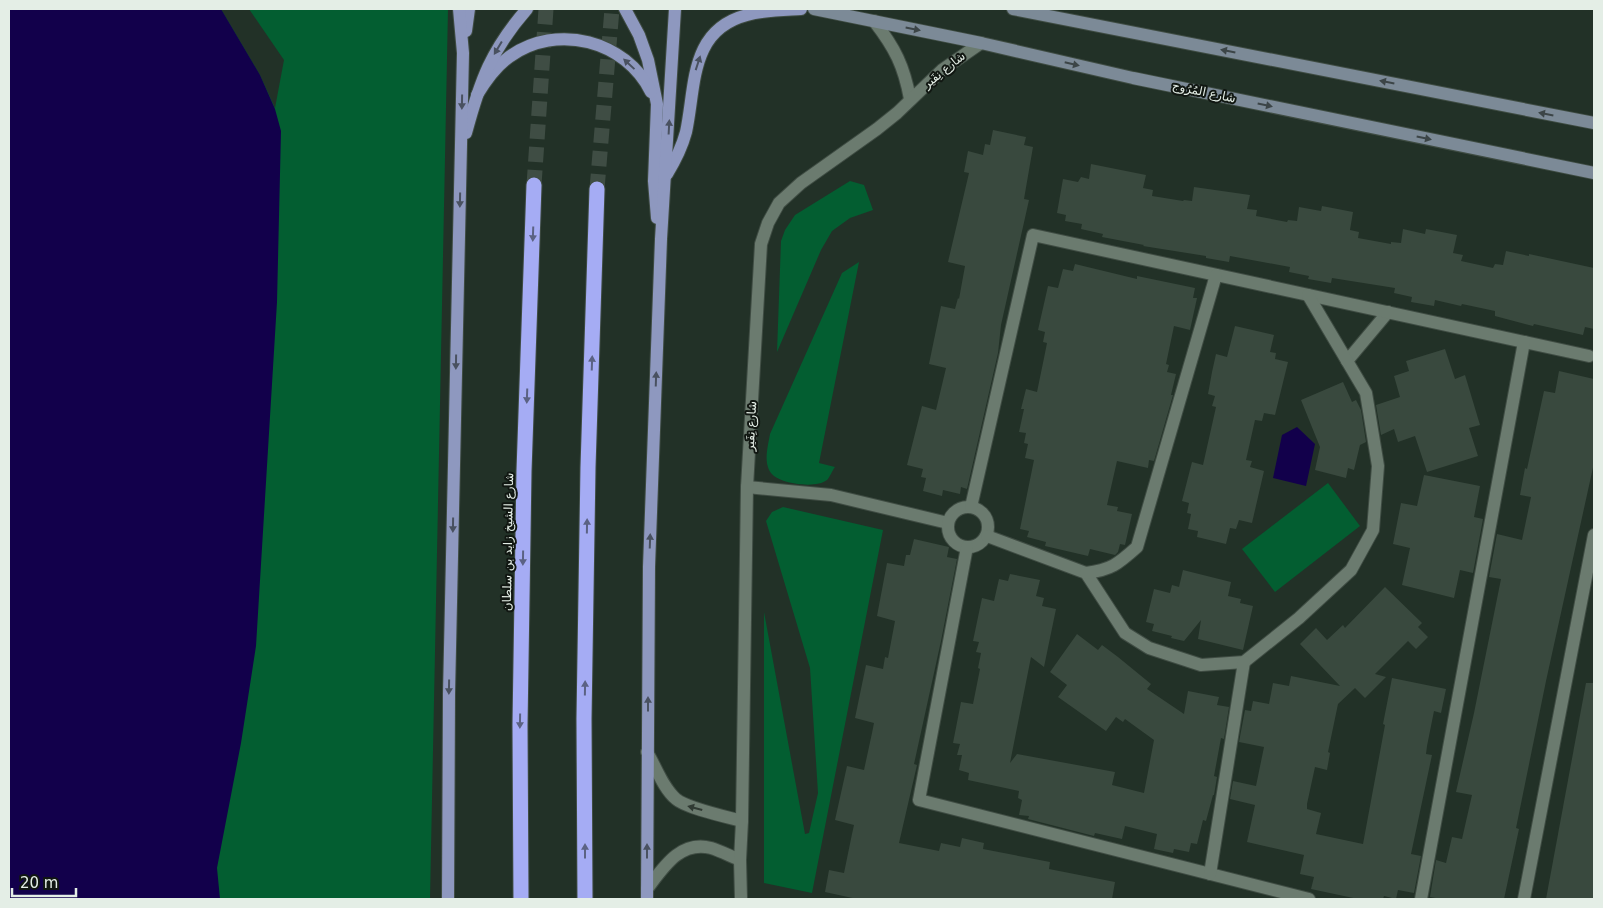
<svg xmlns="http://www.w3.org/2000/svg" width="1603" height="908" viewBox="0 0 1603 908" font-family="'DejaVu Sans',Cairo,sans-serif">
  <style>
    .green { fill: #035e31 }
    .water { fill: #12004b }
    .building { fill: #39493e }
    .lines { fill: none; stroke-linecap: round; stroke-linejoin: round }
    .highway-tunnel { stroke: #3f4d44; stroke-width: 15; stroke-dasharray: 15 8; stroke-linecap: butt }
    .street-casing { stroke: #3f4c43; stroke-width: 14 }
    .secondary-casing { stroke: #3f4c43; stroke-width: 14 }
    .primary-casing { stroke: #3f4c43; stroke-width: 14 }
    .highway-casing { stroke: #3f4c43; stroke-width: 17 }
    .street { stroke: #6b7b6f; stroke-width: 12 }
    .secondary { stroke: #7c8a97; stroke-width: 12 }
    .primary { stroke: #8e98bf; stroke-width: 12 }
    .highway { stroke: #a5acf4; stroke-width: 15 }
    .oneway { fill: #3c4547 }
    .oneway2 { fill: #495160 }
    .oneway3 { fill: #5b6283 }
    .oneway4 { fill: #303a33 }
    .labels { text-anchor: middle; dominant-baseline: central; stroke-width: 4; stroke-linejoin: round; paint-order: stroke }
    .street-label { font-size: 12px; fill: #e4eee6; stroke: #111712 }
  </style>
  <rect width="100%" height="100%" fill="#223127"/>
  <!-- green -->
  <g class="green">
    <polygon points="9,9 221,9 260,75 275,108 284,60 249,9 448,9 430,899 9,899"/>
    <polygon points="850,181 864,185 873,210 850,218 832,231 821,250 777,352 781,241 785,230 795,215"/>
    <path d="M859,262L819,463L835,467C832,471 830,477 827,480C816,489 779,484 771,473C763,462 768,446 770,434L842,273Z"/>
    <polygon points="1328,483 1360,526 1275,592 1242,549"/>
    <polygon points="783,507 883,530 812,893 764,883 764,612 805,834 809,833 818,793 810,668 766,521 772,512"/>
  </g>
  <!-- water -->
  <g class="water">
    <polygon points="9,9 221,9 260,75 275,109 281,131 277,302 256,646 241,743 217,868 220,899 9,899"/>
    <polygon points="1297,427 1315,444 1306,486 1273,478 1282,435"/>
  </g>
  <!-- building -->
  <g class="building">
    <polygon points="993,130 1026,137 1024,145 1033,147 1024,199 1029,200 1001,325 998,353 967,489 961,487 960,494 943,490 942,496 923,491 926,478 921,477 923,469 907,465 922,406 936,410 946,368 929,364 941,306 955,309 958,298 959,299 965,266 948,262 969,173 964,172 968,151 983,155 985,144 990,145"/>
    <polygon points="1091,164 1146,175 1143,188 1153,190 1152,196 1183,201 1184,200 1192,201 1194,187 1250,195 1247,209 1257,210 1256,216 1287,222 1288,220 1297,221 1299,207 1321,211 1322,206 1353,212 1350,230 1359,232 1358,238 1391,244 1391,242 1401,243 1403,229 1425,234 1426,229 1457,235 1453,253 1463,255 1461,261 1493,268 1495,264 1503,265 1506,251 1529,256 1529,254 1594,268 1594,329 1585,327 1583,335 1534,324 1533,326 1495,316 1495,311 1462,304 1461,306 1435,300 1434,306 1411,302 1412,297 1394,293 1395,288 1332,278 1331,283 1308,279 1309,276 1289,272 1290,267 1230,256 1229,262 1206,258 1206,256 1143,246 1144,245 1102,237 1103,234 1081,229 1082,224 1065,221 1066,215 1057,213 1063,179 1078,182 1081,177 1089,179"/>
    <polygon points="1075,264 1137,279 1137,276 1195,288 1193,298 1197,298 1190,330 1174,326 1166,364 1169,365 1167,372 1176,374 1171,395 1173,395 1154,461 1149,460 1148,468 1117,461 1107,505 1118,507 1117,511 1132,514 1125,545 1120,544 1118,552 1115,555 1090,549 1088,556 1045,546 1046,542 1027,537 1029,531 1020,529 1034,460 1025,458 1028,444 1024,443 1026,433 1019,432 1024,409 1021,409 1026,389 1037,392 1044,358 1047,343 1043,342 1045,332 1038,330 1048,286 1058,288 1063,269 1073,271"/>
    <polygon points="1235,326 1274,335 1270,352 1276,353 1275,359 1288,362 1275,415 1264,413 1262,421 1255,420 1246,460 1252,461 1250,467 1264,471 1252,523 1239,520 1236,529 1230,528 1226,544 1197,537 1198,531 1188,529 1191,514 1187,513 1189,503 1182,501 1192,462 1203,465 1216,407 1212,406 1215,396 1208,394 1212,372 1216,354 1227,357"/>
    <polygon points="1445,349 1455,379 1465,375 1480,425 1469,428 1478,456 1427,472 1415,436 1398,442 1394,429 1381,435 1376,405 1400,397 1394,376 1409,371 1406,361"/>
    <polygon points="1559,371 1594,379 1594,463 1546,681 1516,828 1519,829 1504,899 1441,899 1430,897 1436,860 1446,863 1452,837 1462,839 1472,795 1456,792 1474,713 1501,579 1489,577 1497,534 1522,540 1531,497 1520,495 1525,468 1527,469 1544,391 1555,393"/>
    <polygon points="1343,382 1352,402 1356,400 1361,410 1366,442 1360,445 1354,470 1348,468 1346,478 1315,470 1320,447 1301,400"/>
    <polygon points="1424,475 1480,486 1474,517 1483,519 1473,573 1460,570 1454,598 1402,585 1410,548 1393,544 1401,503 1417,506"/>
    <polygon points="914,539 949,547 947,557 957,559 941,641 914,764 917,765 899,843 939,851 941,843 960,847 962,838 984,843 983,849 1050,862 1049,869 1115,882 1112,899 857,899 825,892 829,870 844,873 852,834 854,825 835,820 847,766 864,770 872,733 874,723 855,718 866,665 883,669 885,657 888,658 895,621 877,616 887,563 904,566 906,555 910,555"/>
    <polygon points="1183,570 1231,582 1228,596 1241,599 1240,603 1253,606 1243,650 1198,639 1201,620 1184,641 1171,638 1172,636 1152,631 1154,624 1146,622 1154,589 1170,593 1172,585 1179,587"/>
    <polygon points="1010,574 1040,580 1036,596 1044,598 1042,606 1056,609 1044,667 1031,657 1010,763 1017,754 1115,772 1112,785 1144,793 1154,740 1125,719 1123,722 1116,717 1106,731 1058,697 1067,685 1050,672 1077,634 1098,650 1102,645 1118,657 1151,684 1147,689 1184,714 1188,691 1219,697 1217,705 1229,707 1224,739 1221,738 1214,776 1217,777 1214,795 1213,795 1206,821 1203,820 1197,844 1191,843 1189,852 1174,849 1173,853 1154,849 1157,834 1125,826 1122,839 1095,833 1094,836 1028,819 1029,816 1019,815 1022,800 1018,798 1019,791 968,780 969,773 959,770 962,755 957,755 960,744 953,743 961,702 973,704 980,669 978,668 981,653 976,652 979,642 973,641 982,598 994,601 999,579 1008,581"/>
    <polygon points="1385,587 1422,623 1418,627 1428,637 1416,649 1408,641 1375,674 1386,677 1365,698 1355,688 1338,704 1328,752 1330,753 1327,770 1315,767 1307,804 1307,809 1321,813 1316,834 1363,844 1385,725 1383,724 1392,678 1446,689 1441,713 1434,711 1427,746 1426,754 1432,755 1411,854 1421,856 1414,893 1398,890 1396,899 1384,896 1383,899 1358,899 1311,889 1314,877 1300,874 1304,855 1247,842 1255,805 1230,799 1233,781 1256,786 1264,747 1239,742 1245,710 1251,711 1253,701 1269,704 1273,683 1289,686 1291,676 1340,686 1300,644 1316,628 1327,640 1343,625 1345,628"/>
    <polygon points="1586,683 1594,683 1594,899 1546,899"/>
  </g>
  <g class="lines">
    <!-- highway-tunnel -->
    <g class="highway-tunnel">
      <polyline points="534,185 546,9"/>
      <polyline points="597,189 612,9"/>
    </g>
    <defs>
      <g id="street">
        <path d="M874,21C895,48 904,66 910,99"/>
        <polyline points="1347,361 1388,312"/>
        <polyline points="747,487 831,495 948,523"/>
        <circle cx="968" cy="527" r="20"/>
        <polyline points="971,507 1033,235 1589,356"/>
        <polyline points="987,536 1086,573 1125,633 1149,648 1201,665 1244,662 1299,618 1351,570 1373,530 1378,466 1366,393 1308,295"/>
        <polyline points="967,547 919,800 1309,899"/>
        <path d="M1086,573C1111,570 1118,564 1137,547L1216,275"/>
        <path d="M647,752C656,767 663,788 676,799C686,808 727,817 742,821"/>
        <polyline points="1210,874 1244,662"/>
        <path d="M647,889C663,868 680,840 711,848C721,851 730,856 740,860"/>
        <polyline points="741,899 740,860 742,821 747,487 761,244 768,223 779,203 801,183 877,129 897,113 942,70 981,43"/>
        <polyline points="1421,899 1524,342"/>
        <polyline points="1524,899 1594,535"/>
      </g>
      <g id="secondary">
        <polyline points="814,9 981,43 1133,78 1594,173"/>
        <polyline points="1013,9 1594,123"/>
      </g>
      <g id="primary">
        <polyline points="625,9 639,35 648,60 657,104 654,181 657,218"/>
        <polyline points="466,31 469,9"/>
        <path d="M477,95C486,80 495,67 509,57C557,22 626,41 651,92"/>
        <path d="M466,133C480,81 491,50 527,9"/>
        <path d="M667,174C675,161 682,147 686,132C696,86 689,30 747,15C765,10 784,10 801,9"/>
        <polyline points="448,899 449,694 463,53 459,9"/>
        <polyline points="647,899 649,567 661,239 675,9"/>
      </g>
      <g id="highway">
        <polyline points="521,899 520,725 524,471 534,185"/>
        <polyline points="585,899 584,719 588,467 597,189"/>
      </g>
    </defs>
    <!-- street casing -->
    <use href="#street" class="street-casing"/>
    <!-- secondary casing -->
    <use href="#secondary" class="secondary-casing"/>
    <!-- primary casing -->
    <use href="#primary" class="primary-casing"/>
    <!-- highway casing -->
    <use href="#highway" class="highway-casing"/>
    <!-- street -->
    <use href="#street" class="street"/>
    <!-- secondary -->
    <use href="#secondary" class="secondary"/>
    <!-- primary -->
    <use href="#primary" class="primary"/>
    <!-- highway -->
    <use href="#highway" class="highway"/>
  </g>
  <!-- one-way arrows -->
  <defs><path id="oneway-solid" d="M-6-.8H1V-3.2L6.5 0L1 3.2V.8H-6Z" transform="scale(1.25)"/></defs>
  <g class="oneway">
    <use href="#oneway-solid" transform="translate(913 29) rotate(11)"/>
    <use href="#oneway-solid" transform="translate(1228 51) rotate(-169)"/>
    <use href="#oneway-solid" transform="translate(1072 64) rotate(13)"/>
    <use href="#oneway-solid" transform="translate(1387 82) rotate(-169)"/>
    <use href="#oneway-solid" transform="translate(1265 105) rotate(12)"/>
    <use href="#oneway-solid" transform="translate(1546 114) rotate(-169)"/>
    <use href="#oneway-solid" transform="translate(1424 138) rotate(12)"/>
  </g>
  <g class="oneway2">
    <use href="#oneway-solid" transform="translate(498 48) rotate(121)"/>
    <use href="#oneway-solid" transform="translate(698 63) rotate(-72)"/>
    <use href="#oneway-solid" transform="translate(629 64) rotate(-137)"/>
    <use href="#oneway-solid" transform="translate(462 102) rotate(91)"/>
    <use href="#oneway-solid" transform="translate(669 127) rotate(-87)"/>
    <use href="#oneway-solid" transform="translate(460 200) rotate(91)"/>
    <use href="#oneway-solid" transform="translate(456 362) rotate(91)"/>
    <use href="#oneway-solid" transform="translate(656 379) rotate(-88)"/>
    <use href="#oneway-solid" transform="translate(453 525) rotate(91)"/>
    <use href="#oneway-solid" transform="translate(650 541) rotate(-88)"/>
    <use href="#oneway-solid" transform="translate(449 687) rotate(91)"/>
    <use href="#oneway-solid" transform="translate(648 704) rotate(-90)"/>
    <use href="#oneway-solid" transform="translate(647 851) rotate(-90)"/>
  </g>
  <g class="oneway3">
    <use href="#oneway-solid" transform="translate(533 234) rotate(92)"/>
    <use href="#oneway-solid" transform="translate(592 363) rotate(-88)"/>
    <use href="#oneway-solid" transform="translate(527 396) rotate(92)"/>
    <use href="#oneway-solid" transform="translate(587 526) rotate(-89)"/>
    <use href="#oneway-solid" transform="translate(523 558) rotate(91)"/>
    <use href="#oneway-solid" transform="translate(585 688) rotate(-89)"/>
    <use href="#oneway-solid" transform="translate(520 721) rotate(91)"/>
    <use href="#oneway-solid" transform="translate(585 851) rotate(-90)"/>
  </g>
  <use class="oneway4" href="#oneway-solid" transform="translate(695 808) rotate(-165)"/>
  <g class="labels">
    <!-- street labels -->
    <g class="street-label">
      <text transform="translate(944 70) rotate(-39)">شارع نِفَير</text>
      <text transform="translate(1204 92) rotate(12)">شارع المُرُوج</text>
      <text transform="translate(751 426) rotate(-87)">شارع نِفَير</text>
      <text transform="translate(508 542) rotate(-89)">شارع الشيخ زايد بن سلطان</text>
    </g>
  </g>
  <!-- border -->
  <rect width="1603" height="908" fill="none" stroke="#e4eee6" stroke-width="20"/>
  <!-- scale -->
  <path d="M12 888v8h64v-8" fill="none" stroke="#e4eee6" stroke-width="2.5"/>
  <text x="20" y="888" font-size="15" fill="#e4eee6" stroke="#111712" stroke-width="4" paint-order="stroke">20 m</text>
</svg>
